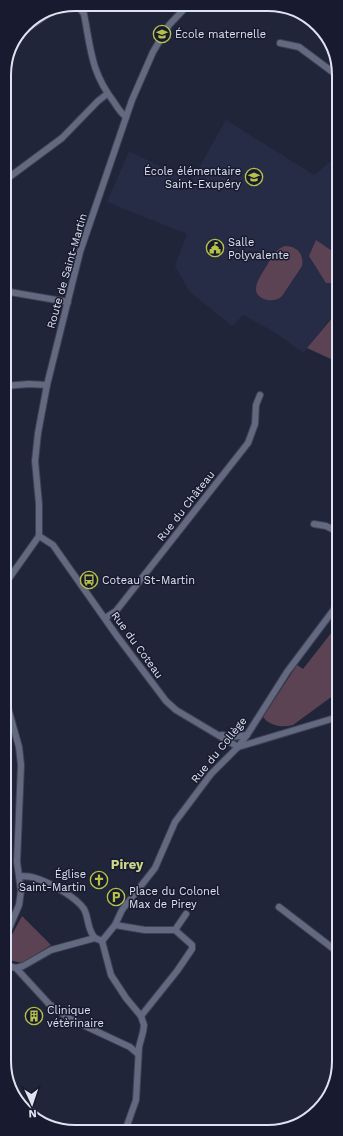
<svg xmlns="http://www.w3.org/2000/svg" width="343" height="1136" viewBox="0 0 343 1136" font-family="'Work Sans',sans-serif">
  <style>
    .built { fill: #272c46 }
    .green { fill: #5c4354 }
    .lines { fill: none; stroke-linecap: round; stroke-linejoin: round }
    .minor-casing { stroke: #3e4152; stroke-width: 8 }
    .minor { stroke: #636980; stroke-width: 6 }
    .labels { text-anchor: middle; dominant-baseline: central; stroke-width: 3; stroke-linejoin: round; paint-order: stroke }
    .poi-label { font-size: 11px; fill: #dfe2f0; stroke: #181b2f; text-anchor: start }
    .street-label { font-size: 11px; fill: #dfe2f0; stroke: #181b2f }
    .quarter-label { font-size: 13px; font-weight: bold; fill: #cdd78a; stroke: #181b2f }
    .rim { fill: none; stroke: #dfe2f0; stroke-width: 2 }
  </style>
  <rect width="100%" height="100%" fill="#212539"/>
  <!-- built -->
  <polygon class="built" points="226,120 314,175 338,155 338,309 303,353 276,333 243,315 232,326 189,291 175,266 187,234 107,202 129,151 191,182"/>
  <!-- green -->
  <g class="green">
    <polygon points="316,240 338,255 338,283 326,283 309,256"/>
    <path d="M285,246C297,246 304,254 302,266L282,296C278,300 273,301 267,300C247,295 259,278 266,267C271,259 275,249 285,246Z"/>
    <polygon points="338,311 338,358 331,359 307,348"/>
    <path d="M332,632L338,637V692L293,725C282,728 270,726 263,717L297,665L303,669Z"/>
    <polygon points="22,916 51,945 22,963 9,960 5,957 5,948"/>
  </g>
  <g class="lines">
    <defs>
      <g id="minor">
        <path d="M80,9L84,14C91,50 91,72 114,102C117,107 121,113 126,117"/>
        <polyline points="22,32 55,9"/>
        <polyline points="280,43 299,47 338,76"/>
        <polyline points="4,181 62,138 98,101 107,94"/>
        <polyline points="4,291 68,302"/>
        <polyline points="5,386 29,384 47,385"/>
        <polyline points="314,524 326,526 338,532"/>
        <polyline points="39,536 39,504 35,461 38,433 47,385 80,252 132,100 153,52 169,25 186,7"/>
        <polyline points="39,536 53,545 117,636 166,701 176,710 238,747"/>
        <polyline points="5,584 39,536"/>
        <polyline points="105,618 116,611 248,443 255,424 256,405 260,395"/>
        <polyline points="5,697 19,747 21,765 17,862 21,891 19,905 5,938"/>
        <polyline points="222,735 232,737 247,735"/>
        <polyline points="238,747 338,717"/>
        <path d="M19,876C25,876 30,876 35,878C49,882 76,897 84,909C89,918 87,930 95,938"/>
        <polyline points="279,907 339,953"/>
        <polyline points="115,925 145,930 175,930"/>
        <polyline points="175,930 186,914"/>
        <polyline points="102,941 111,975 126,998 141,1016 144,1025 143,1032 139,1047 136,1100 125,1131"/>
        <polyline points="5,965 16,968 23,966 51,950 95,938 102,941 115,925 122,910 155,868 175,822 211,774 238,747 247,735 287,672 338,604"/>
        <polyline points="16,968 49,1004 70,1019 130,1047 138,1054"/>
        <polyline points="141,1016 177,971 192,949 192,945 175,930"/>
      </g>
    </defs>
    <!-- minor casing -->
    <use href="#minor" class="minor-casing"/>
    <!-- minor -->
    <use href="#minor" class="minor"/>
  </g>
  <!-- icons -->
  <defs>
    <symbol id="school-ring" viewBox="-11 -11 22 22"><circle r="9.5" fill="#181b2f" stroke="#b6c149" stroke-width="1.5"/><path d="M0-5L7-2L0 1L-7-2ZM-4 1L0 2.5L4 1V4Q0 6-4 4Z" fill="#b6c149"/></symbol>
    <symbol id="civic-ring" viewBox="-11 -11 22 22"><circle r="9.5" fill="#181b2f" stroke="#b6c149" stroke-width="1.5"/><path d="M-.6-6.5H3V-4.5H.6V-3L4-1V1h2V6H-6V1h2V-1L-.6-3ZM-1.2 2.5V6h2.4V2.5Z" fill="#b6c149"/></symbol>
    <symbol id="bus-ring" viewBox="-11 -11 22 22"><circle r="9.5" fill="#181b2f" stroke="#b6c149" stroke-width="1.5"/><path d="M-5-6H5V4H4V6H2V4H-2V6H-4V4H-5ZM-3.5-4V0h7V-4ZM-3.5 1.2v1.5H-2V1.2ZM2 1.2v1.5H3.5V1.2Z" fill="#b6c149"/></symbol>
    <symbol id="church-ring" viewBox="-11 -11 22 22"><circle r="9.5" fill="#181b2f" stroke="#b6c149" stroke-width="1.5"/><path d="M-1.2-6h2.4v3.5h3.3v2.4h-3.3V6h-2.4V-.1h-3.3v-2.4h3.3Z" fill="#b6c149"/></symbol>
    <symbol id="parking-ring" viewBox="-11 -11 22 22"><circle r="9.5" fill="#181b2f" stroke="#b6c149" stroke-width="1.5"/><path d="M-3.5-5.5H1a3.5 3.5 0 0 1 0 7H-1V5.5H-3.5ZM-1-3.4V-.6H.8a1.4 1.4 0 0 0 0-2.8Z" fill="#b6c149"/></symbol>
    <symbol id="building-ring" viewBox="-11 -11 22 22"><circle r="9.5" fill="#181b2f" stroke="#b6c149" stroke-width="1.5"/><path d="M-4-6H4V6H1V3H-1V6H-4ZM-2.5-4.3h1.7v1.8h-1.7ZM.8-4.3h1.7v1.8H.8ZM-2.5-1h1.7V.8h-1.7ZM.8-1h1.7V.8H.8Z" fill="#b6c149"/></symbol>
  </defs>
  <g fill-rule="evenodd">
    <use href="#school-ring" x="152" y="24" width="20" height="20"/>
    <use href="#school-ring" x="244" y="167" width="20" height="20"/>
    <use href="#civic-ring" x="205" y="238" width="20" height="20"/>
    <use href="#bus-ring" x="79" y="570" width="20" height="20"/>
    <use href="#church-ring" x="89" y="870" width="20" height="20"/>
    <use href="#parking-ring" x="106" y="887" width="20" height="20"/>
    <use href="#building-ring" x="24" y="1006" width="20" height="20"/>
  </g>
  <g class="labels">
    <!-- poi labels -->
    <g class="poi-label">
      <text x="175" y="34">École maternelle</text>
      <text x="241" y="171" text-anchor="end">École élémentaire<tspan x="241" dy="13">Saint-Exupéry</tspan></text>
      <text x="228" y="242">Salle<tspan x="228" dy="13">Polyvalente</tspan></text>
      <text x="102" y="580">Coteau St-Martin</text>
      <text x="86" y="874" text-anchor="end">Église<tspan x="86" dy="13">Saint-Martin</tspan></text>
      <text x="129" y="891">Place du Colonel<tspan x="129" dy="13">Max de Pirey</tspan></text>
      <text x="47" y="1010">Clinique<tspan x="47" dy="13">vétèrinaire</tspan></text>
    </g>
    <!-- street labels -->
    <g class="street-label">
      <text transform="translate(67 271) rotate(-74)">Route de Saint-Martin</text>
      <text transform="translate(186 506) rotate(-52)">Rue du Château</text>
      <text transform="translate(137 645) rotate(54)">Rue du Coteau</text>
      <text transform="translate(219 750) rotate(-51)">Rue du Collège</text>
    </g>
    <!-- quarter labels -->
    <g class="quarter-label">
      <text x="127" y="864">Pirey</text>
    </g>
  </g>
  <!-- crop -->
  <path d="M0 0H343V1136H0ZM75 11H268A64 64 0 0 1 332 75V1061A64 64 0 0 1 268 1125H75A64 64 0 0 1 11 1061V75A64 64 0 0 1 75 11Z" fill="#181b2f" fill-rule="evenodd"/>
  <path class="rim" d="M75 11H268A64 64 0 0 1 332 75V1061A64 64 0 0 1 268 1125H75A64 64 0 0 1 11 1061V75A64 64 0 0 1 75 11Z"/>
  <!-- north arrow -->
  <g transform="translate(32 1104) rotate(177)" stroke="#181b2f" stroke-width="3" paint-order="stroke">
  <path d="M0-3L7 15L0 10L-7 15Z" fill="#dfe2f0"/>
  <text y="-6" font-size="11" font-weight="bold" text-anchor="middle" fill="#dfe2f0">N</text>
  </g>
</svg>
